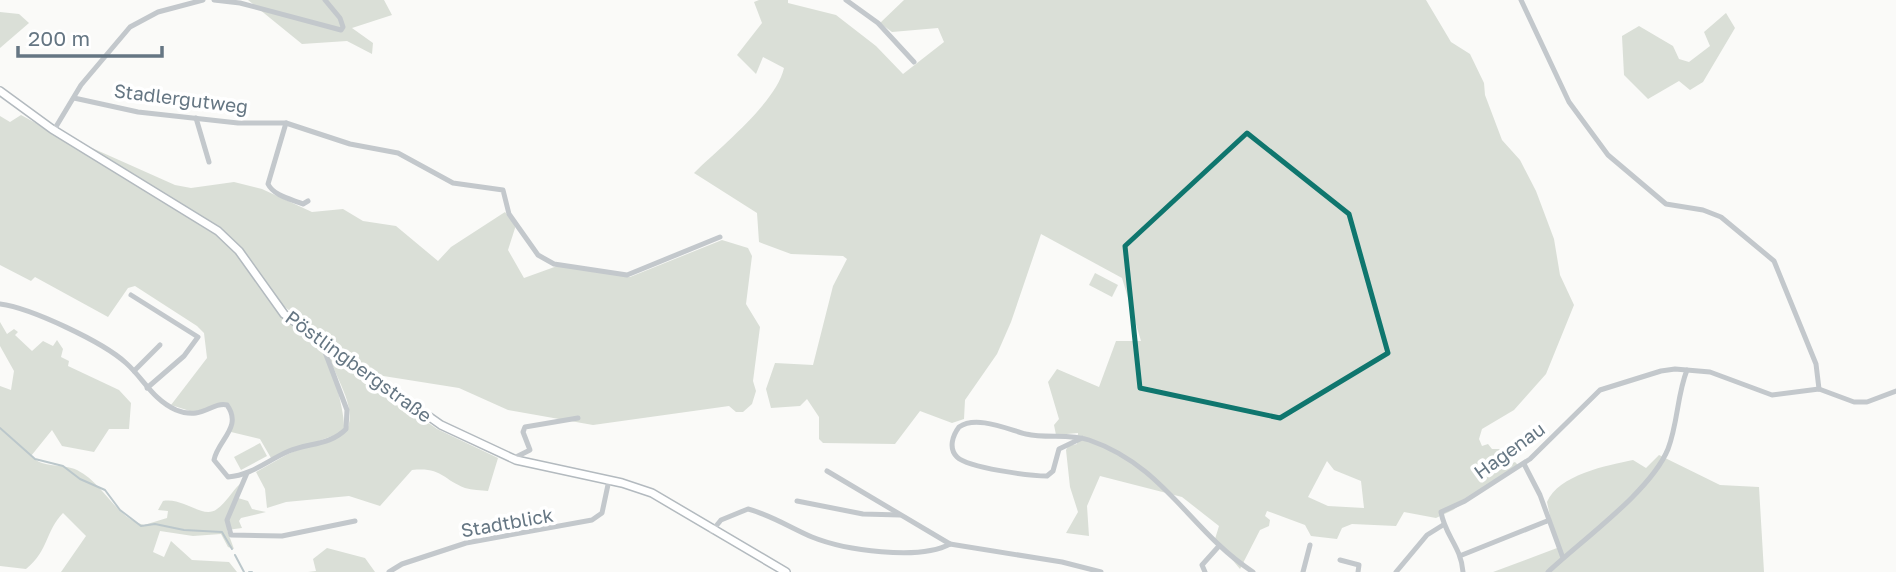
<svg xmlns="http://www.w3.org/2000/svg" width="1896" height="572" viewBox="0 0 1896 572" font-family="'Golos Text',sans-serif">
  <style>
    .green { fill: #dadfd7; fill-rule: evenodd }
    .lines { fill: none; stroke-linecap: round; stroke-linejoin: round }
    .stream { stroke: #bbc7cb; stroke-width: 2 }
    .secondary-casing { stroke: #b3babf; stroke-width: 10 }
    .minor { stroke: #c3c8cc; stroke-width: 5 }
    .secondary { stroke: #fff; stroke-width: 7 }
    .marked { fill: none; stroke: #0f766e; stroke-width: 5; stroke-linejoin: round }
    .labels { text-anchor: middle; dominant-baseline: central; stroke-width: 7; stroke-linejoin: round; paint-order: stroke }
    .street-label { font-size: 19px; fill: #657683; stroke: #fff }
  </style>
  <rect width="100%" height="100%" fill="#fafaf8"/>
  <!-- green -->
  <g class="green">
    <polygon points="248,0 384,0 392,15 352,28 373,43 372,54 347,41 302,44"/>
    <path d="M759,0H788V3L836,15L876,46L903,74L944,42L938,28L892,32L880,23L904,0H1426L1451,42L1470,54L1484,83L1485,95L1502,140L1520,160L1536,191L1554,239L1560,275L1574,305L1546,374L1514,410L1482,429L1479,439L1482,446L1488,444L1492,449H1501L1497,457L1503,467L1515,462L1518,465L1453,510L1436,518L1404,512L1396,526L1352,524L1342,528L1337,539L1311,536L1305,525L1267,511L1265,516L1270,520L1269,526L1260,530L1240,569L1215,539L1219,526L1182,497L1100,476L1087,506L1089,536L1066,533L1078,512L1070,487L1066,450L1068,446L1077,444L1078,433L1056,435L1054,425L1059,419L1048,382L1057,369L1099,387L1116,341H1141L1122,278L1041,234L1011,322L997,354L965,400L964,419L952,423L920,411L895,444L823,443L819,439V417L807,399L800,406L771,408L766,389L775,363L813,365L833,286L847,259L843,256L791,254L759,242L757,213L694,173C720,147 776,103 784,68L763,57L756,74L737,55L762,23L754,2ZM1327,461L1334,470L1361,481L1364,508L1328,506L1308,497Z"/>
    <polygon points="0,12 19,14 29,23 0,48"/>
    <polygon points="1726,13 1735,28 1703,82 1690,90 1679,81 1648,99 1624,75 1622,36 1639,26 1673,46 1679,59 1689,62 1710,46 1704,32"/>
    <path d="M21,115L127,173L92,148L175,185L191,188L234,182L262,189L312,212L343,209L363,221L396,226L438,261L451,247L505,212L516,225L508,250L524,278L560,265L630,277L722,240L748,248L752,256L746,304L760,327L753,381L756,391L752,404L743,412H736L729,406L593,425L508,410L459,388L377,375L282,305C292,331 306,326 319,344C330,358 345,410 344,428L338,434L271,458L260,439L231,432L233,413L222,404L193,412L171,405L207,358L204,333L197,326L135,286L128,288L108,317L35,277L31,281L0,265V116L10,122Z"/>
    <polygon points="1095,273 1118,285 1112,297 1089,285"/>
    <path d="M0,322L7,334L14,329L18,332L15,335L32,351L43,341L53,346L57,340L63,349L61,357L69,361L68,366L119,390L131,403L129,429H109L94,452L62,446L52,430L31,456C43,469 62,463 77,470C104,483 115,518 144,525L167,518L168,511L158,510L163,501C184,497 203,520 217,509C226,503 232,491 240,484L238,498L248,501L252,509L266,512L241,518L239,521L242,528L227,530L234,549L228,547L221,534L193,536L160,531L153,552L164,557L171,541L192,560L229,562L237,572H61L86,536L63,513C45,532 49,550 26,569L0,566V386L11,390L14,371L0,346Z"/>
    <path d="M328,352L437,429L498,458L488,491C481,490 472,490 465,488C442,479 442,467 412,470L380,506L349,496L286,502L267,508L265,489L256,472L288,454L347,430C358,406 333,375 328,352Z"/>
    <polygon points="260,443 267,456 241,470 234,457"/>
    <path d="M1659,455L1720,485L1759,487L1764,572H1493L1557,548L1547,502C1558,475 1608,465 1633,460L1646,468Z"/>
    <polygon points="327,548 365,558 375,572 308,572 316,571 313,559"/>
  </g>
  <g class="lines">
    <!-- stream -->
    <g class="stream">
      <polyline points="0,428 35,459 63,466 80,479 105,490 120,510 141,526 155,524 184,530 222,532 232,549"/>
      <polyline points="235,555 244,572"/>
      <polyline points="249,572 252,572"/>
    </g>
    <defs>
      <polyline id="secondary" points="0,91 52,129 218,231 239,251 284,314 441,425 516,460 622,483 652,493 786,572"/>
    </defs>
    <!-- secondary casing -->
    <use href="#secondary" class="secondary-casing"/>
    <!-- minor -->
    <g class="minor">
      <polyline points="214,0 240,3 341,30 343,27 340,18 325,0"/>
      <polyline points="846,0 878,23 914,62"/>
      <polyline points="1521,0 1569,102 1608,155 1666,204 1703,210 1721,217 1774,261 1816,364 1819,389"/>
      <polyline points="74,98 138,112 238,123 286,123 350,144 398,153 453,183 503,190 509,214 538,255 554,264 627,275 720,237"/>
      <polyline points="196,118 209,162"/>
      <path d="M286,123L268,184C274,196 291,199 303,204L308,201"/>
      <polyline points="54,130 81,85 130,27 158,12 203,0"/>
      <polyline points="131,295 198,337 184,356 147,388"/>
      <path d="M0,304C31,308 103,342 126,363C144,379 152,399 176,410C203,421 212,401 227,405C243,427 218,440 214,460L228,477C252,475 268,460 289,451C308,443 331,445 346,429L347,410L325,352V344"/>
      <polyline points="134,371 160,345"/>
      <path d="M1082,438L1059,449L1053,471L1047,476C1031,476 968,468 957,457C948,448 953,435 959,427C976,415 1007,429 1026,434C1047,439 1068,433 1089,440C1165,466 1190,531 1253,572"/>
      <polyline points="512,459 530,450 523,432 525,427 578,418"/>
      <polyline points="1524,464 1540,495 1563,558"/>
      <polyline points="827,471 950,544"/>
      <polyline points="247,473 227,520 231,535 282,536 355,521"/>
      <polyline points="797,501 863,514 900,515"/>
      <path d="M712,531L721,520L748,509C771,515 791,528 812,537C844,550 919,561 950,544L1062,562L1101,572"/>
      <polyline points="1462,555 1547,521"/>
      <polyline points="1340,560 1359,565 1358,572"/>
      <polyline points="389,572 402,564 466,543 592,520 602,513 609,480"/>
      <polyline points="1205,572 1202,565 1219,546"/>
      <polyline points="1303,572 1310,545"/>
      <polyline points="1396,572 1427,535 1443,525"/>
      <path d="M1463,572C1461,546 1445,536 1441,512L1465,501L1530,459L1600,390L1661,371L1675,369L1710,372L1772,395L1819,389L1854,402H1867L1896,391"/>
      <path d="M1548,572C1582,540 1651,491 1668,449C1678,423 1677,395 1687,370"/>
    </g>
    <!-- secondary -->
    <use href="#secondary" class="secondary"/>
  </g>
  <!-- marked area -->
  <path class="marked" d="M1247,133L1349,214L1388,353L1280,418L1140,388L1125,246Z"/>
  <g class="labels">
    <!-- street labels -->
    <g class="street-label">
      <text transform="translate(181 98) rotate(7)">Stadlergutweg</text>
      <text transform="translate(359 366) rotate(36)">Pöstlingbergstraße</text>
      <text transform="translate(1509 450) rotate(-36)">Hagenau</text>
      <text transform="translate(507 522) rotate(-10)">Stadtblick</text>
    </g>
  </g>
  <!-- scale -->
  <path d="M18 46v10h144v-10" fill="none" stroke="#657683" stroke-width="3.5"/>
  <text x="28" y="46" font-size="21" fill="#657683" stroke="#ffffff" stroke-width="5" paint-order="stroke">200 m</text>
</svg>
